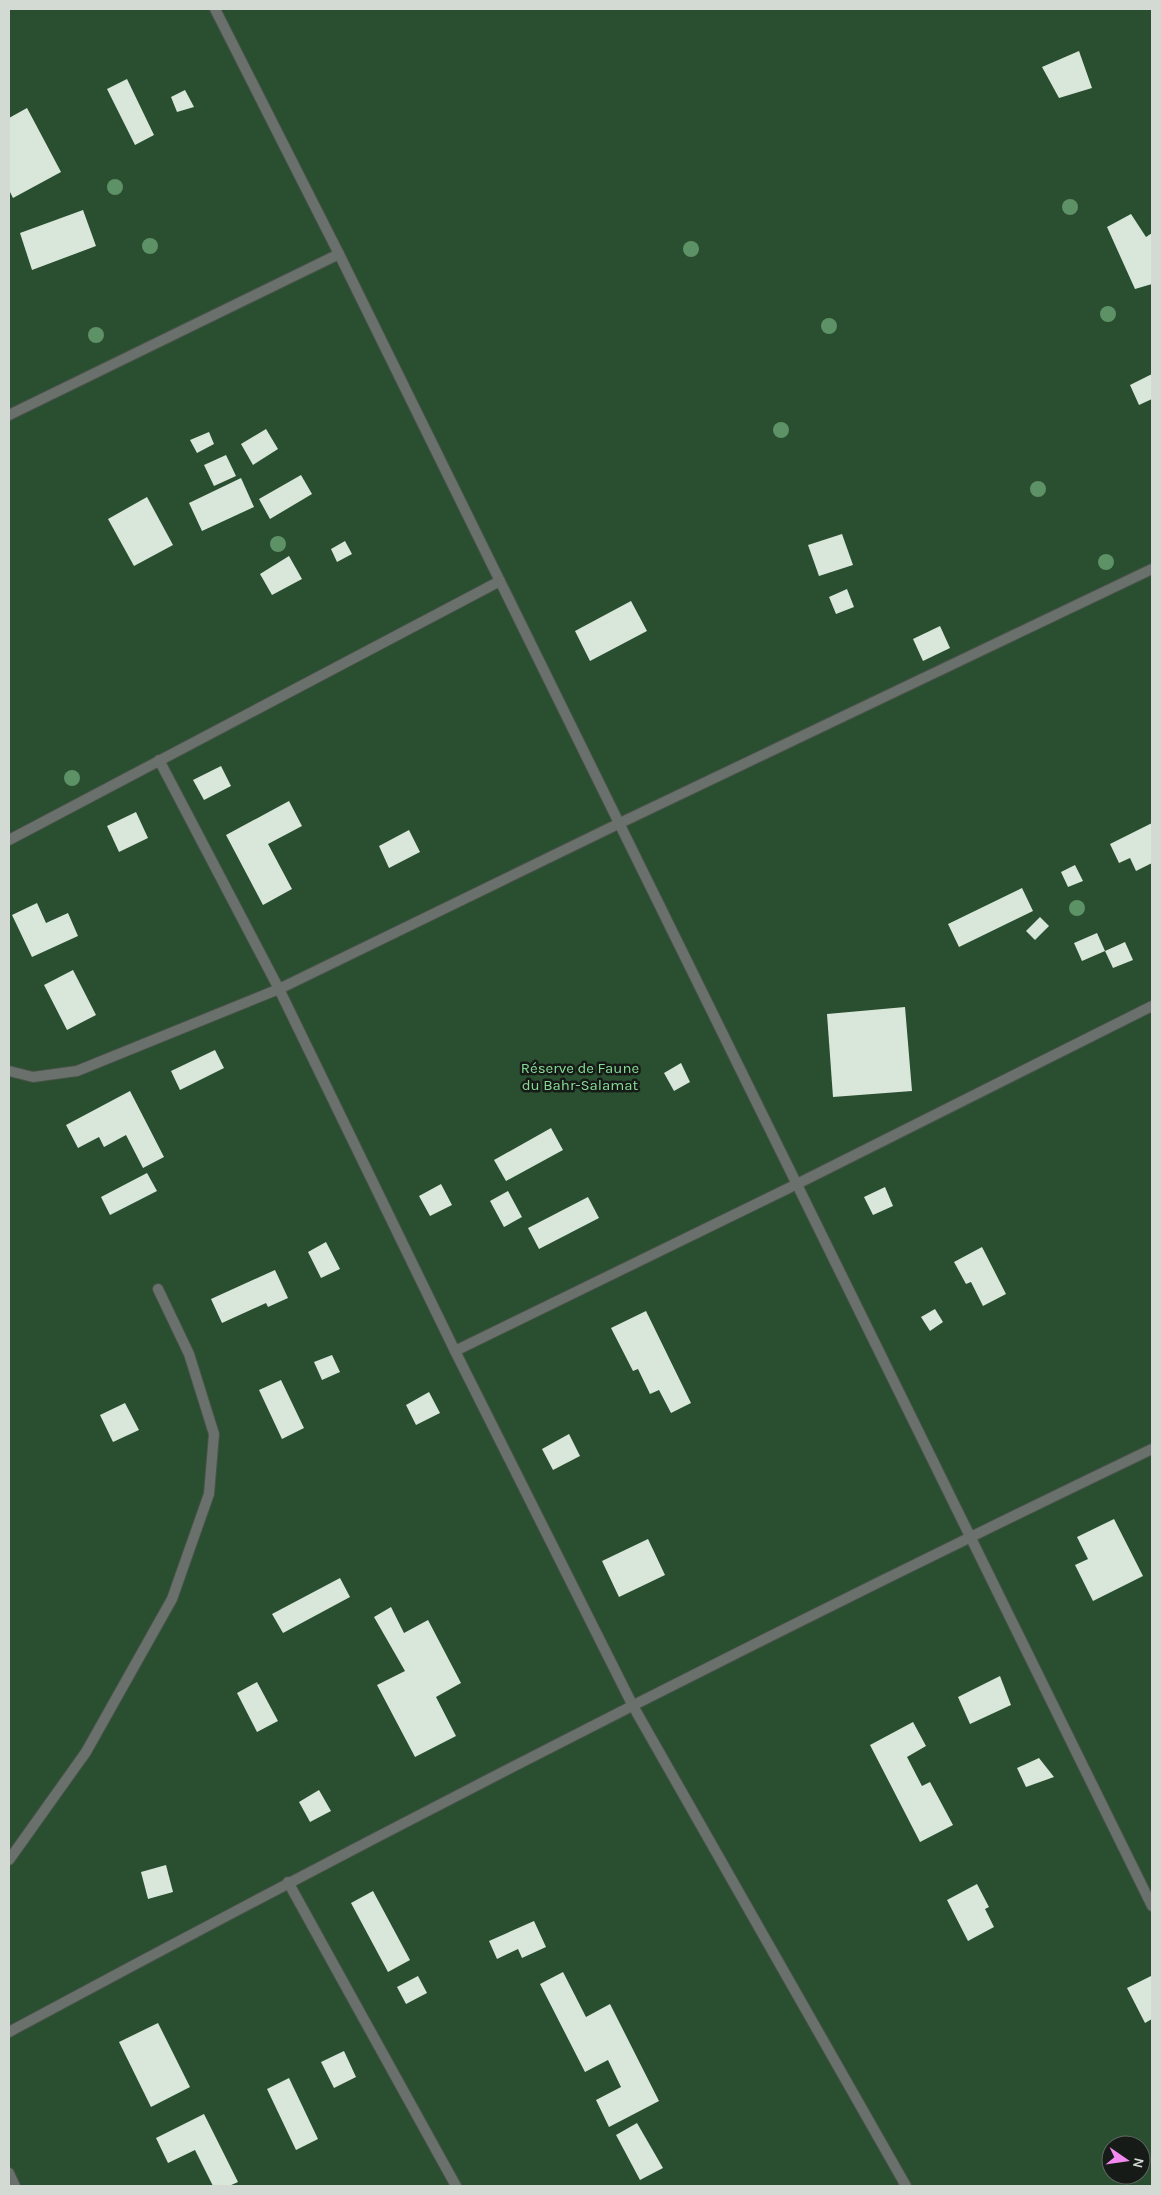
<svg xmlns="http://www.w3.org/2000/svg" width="1161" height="2195" viewBox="0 0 1161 2195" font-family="Karla,sans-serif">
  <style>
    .green { fill: #294e30; fill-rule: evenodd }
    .building { fill: #d8e7d9 }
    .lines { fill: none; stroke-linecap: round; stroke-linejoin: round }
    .street-casing { stroke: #485349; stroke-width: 12 }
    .street { stroke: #6a706b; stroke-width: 10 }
    .tree { fill: #5d9166 }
    .labels { text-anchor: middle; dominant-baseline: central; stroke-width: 5; stroke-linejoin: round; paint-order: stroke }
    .park-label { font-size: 15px; fill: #87dc96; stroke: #161b17 }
  </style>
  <rect width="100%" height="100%" fill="#2a352b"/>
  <!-- green -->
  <path class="green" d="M9,9H1152V2186H9ZM1111,2145H1141V2175H1111Z"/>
  <!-- building -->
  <g class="building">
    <polygon points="1079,51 1092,88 1059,98 1042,67"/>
    <polygon points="127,79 154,135 135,145 107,89"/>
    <polygon points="185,90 194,107 177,112 171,97"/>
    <polygon points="27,108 61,172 13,198 9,190 9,118"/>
    <polygon points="83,210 96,246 32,270 20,233"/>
    <polygon points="1131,214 1146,237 1152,233 1152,284 1135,289 1107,227"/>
    <polygon points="1152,374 1152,399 1139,405 1130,385"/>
    <polygon points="266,429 278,449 253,465 241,444"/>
    <polygon points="209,432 214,444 197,453 190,440"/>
    <polygon points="226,455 236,476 214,486 204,465"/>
    <polygon points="301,475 312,494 270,519 259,499"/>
    <polygon points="241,478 254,507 202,531 189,503"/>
    <polygon points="147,497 173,545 134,566 108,519"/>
    <polygon points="842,534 853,565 819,576 808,545"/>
    <polygon points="345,541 352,554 337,562 331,549"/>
    <polygon points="289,556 302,579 272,595 260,574"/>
    <polygon points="847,589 854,607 836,614 829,597"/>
    <polygon points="631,601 647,631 590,661 575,631"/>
    <polygon points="940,626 950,648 923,661 913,639"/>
    <polygon points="221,766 231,786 204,800 193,780"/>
    <polygon points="289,801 302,826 268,844 292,889 263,905 226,835"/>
    <polygon points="136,812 148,838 119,852 107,826"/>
    <polygon points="1152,823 1152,863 1136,871 1130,858 1119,863 1110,844"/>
    <polygon points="409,830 420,852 389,868 379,846"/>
    <polygon points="1075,865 1083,881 1068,887 1061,872"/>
    <polygon points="1022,888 1033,911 959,947 948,924"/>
    <polygon points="37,903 46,923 68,913 78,936 32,957 12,915"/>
    <polygon points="1040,917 1049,926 1035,940 1026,931"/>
    <polygon points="1097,933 1105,951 1125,942 1133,960 1113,968 1105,951 1082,961 1074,943"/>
    <polygon points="73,970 96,1015 67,1030 44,985"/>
    <polygon points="905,1007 912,1091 833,1097 827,1014"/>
    <polygon points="215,1050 224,1068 180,1090 171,1071"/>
    <polygon points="681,1063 690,1082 674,1091 664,1073"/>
    <polygon points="130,1091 164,1157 143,1168 126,1135 104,1147 99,1137 78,1148 66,1125"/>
    <polygon points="551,1128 563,1150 506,1181 494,1160"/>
    <polygon points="147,1173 157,1191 110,1215 101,1197"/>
    <polygon points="441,1184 452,1205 430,1216 419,1196"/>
    <polygon points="885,1187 893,1206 873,1215 864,1197"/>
    <polygon points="508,1191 522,1217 504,1227 490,1201"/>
    <polygon points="588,1197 599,1218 539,1249 528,1228"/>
    <polygon points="326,1242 340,1269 321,1278 308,1252"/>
    <polygon points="982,1247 1006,1294 983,1306 971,1282 966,1284 954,1262"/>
    <polygon points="275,1270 288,1298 268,1307 266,1303 222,1323 211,1299"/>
    <polygon points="935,1309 943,1322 930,1331 921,1317"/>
    <polygon points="646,1311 691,1403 671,1413 659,1390 650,1394 638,1369 633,1371 611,1328"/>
    <polygon points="332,1355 340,1372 322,1380 314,1362"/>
    <polygon points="281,1380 304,1428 282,1439 259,1390"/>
    <polygon points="429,1392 440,1413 416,1425 406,1405"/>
    <polygon points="125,1403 139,1430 113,1442 100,1415"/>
    <polygon points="569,1434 580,1456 553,1470 542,1449"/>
    <polygon points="1114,1519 1143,1576 1093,1601 1075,1565 1088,1559 1077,1537"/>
    <polygon points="648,1539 665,1575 619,1597 602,1561"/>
    <polygon points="340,1578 350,1597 283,1633 272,1614"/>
    <polygon points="391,1607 404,1633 428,1620 461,1683 436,1697 456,1736 415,1757 377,1685 405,1671 374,1617"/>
    <polygon points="1000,1676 1011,1705 970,1724 958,1697"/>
    <polygon points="257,1682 278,1721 257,1732 237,1693"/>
    <polygon points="913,1722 926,1746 907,1757 922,1786 930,1782 953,1825 920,1842 870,1745"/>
    <polygon points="1039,1758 1054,1777 1026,1787 1017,1768"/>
    <polygon points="319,1790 331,1811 310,1822 299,1802"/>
    <polygon points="166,1865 173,1892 148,1899 141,1872"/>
    <polygon points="977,1884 989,1907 985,1909 994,1927 968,1941 947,1900"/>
    <polygon points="373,1891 410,1960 388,1972 351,1903"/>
    <polygon points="534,1921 546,1947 522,1958 518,1949 497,1959 489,1941"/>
    <polygon points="563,1972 586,2017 610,2004 659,2101 609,2127 596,2100 621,2087 608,2060 585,2072 540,1984"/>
    <polygon points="418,1976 427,1993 406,2004 397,1987"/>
    <polygon points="1151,1976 1152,2019 1145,2023 1127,1988"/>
    <polygon points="158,2023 190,2087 151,2107 119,2042"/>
    <polygon points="344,2051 356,2077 334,2088 321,2062"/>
    <polygon points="289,2078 318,2139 296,2150 267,2089"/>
    <polygon points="204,2114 238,2182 229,2186 213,2186 195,2150 168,2163 156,2138"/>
    <polygon points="637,2123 663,2168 640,2180 616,2135"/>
  </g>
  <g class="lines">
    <defs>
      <g id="street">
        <polyline points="215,9 339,254 1152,1906"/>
        <polyline points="9,415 339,254"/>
        <polyline points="159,760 279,989 455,1351 633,1706 906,2186"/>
        <polyline points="9,840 500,581"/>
        <polyline points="9,1071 33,1077 77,1071 279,989 618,824 1152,569"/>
        <polyline points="455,1351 797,1184 1152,1006"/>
        <polyline points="9,1860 86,1752 172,1599 209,1494 214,1434 189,1354 158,1289"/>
        <polyline points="288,1882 456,2186"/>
        <path d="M9,2032C386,1829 767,1634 1152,1449"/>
        <polyline points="9,2173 15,2186"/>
      </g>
    </defs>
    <!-- street casing -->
    <use href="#street" class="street-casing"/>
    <!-- street -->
    <use href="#street" class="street"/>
  </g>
  <!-- trees -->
  <g class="tree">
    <circle cx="115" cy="187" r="8"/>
    <circle cx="1070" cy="207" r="8"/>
    <circle cx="150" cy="246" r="8"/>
    <circle cx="691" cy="249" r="8"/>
    <circle cx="1108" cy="314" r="8"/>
    <circle cx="829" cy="326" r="8"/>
    <circle cx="96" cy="335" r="8"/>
    <circle cx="781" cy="430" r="8"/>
    <circle cx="1038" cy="489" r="8"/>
    <circle cx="278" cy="544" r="8"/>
    <circle cx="1106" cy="562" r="8"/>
    <circle cx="72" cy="778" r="8"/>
    <circle cx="1077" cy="908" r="8"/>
  </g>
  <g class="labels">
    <!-- park labels -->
    <g class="park-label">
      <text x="580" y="1068">Réserve de Faune<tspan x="580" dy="17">du Bahr-Salamat</tspan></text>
    </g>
  </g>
  <!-- border -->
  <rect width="1161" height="2195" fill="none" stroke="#d3dad4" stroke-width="20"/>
  <!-- north arrow -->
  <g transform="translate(1126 2160) rotate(103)"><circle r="24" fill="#161b17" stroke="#626763"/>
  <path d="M0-4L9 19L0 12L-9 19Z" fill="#f489f0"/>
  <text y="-8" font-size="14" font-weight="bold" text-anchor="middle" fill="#d3dad4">N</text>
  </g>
</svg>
